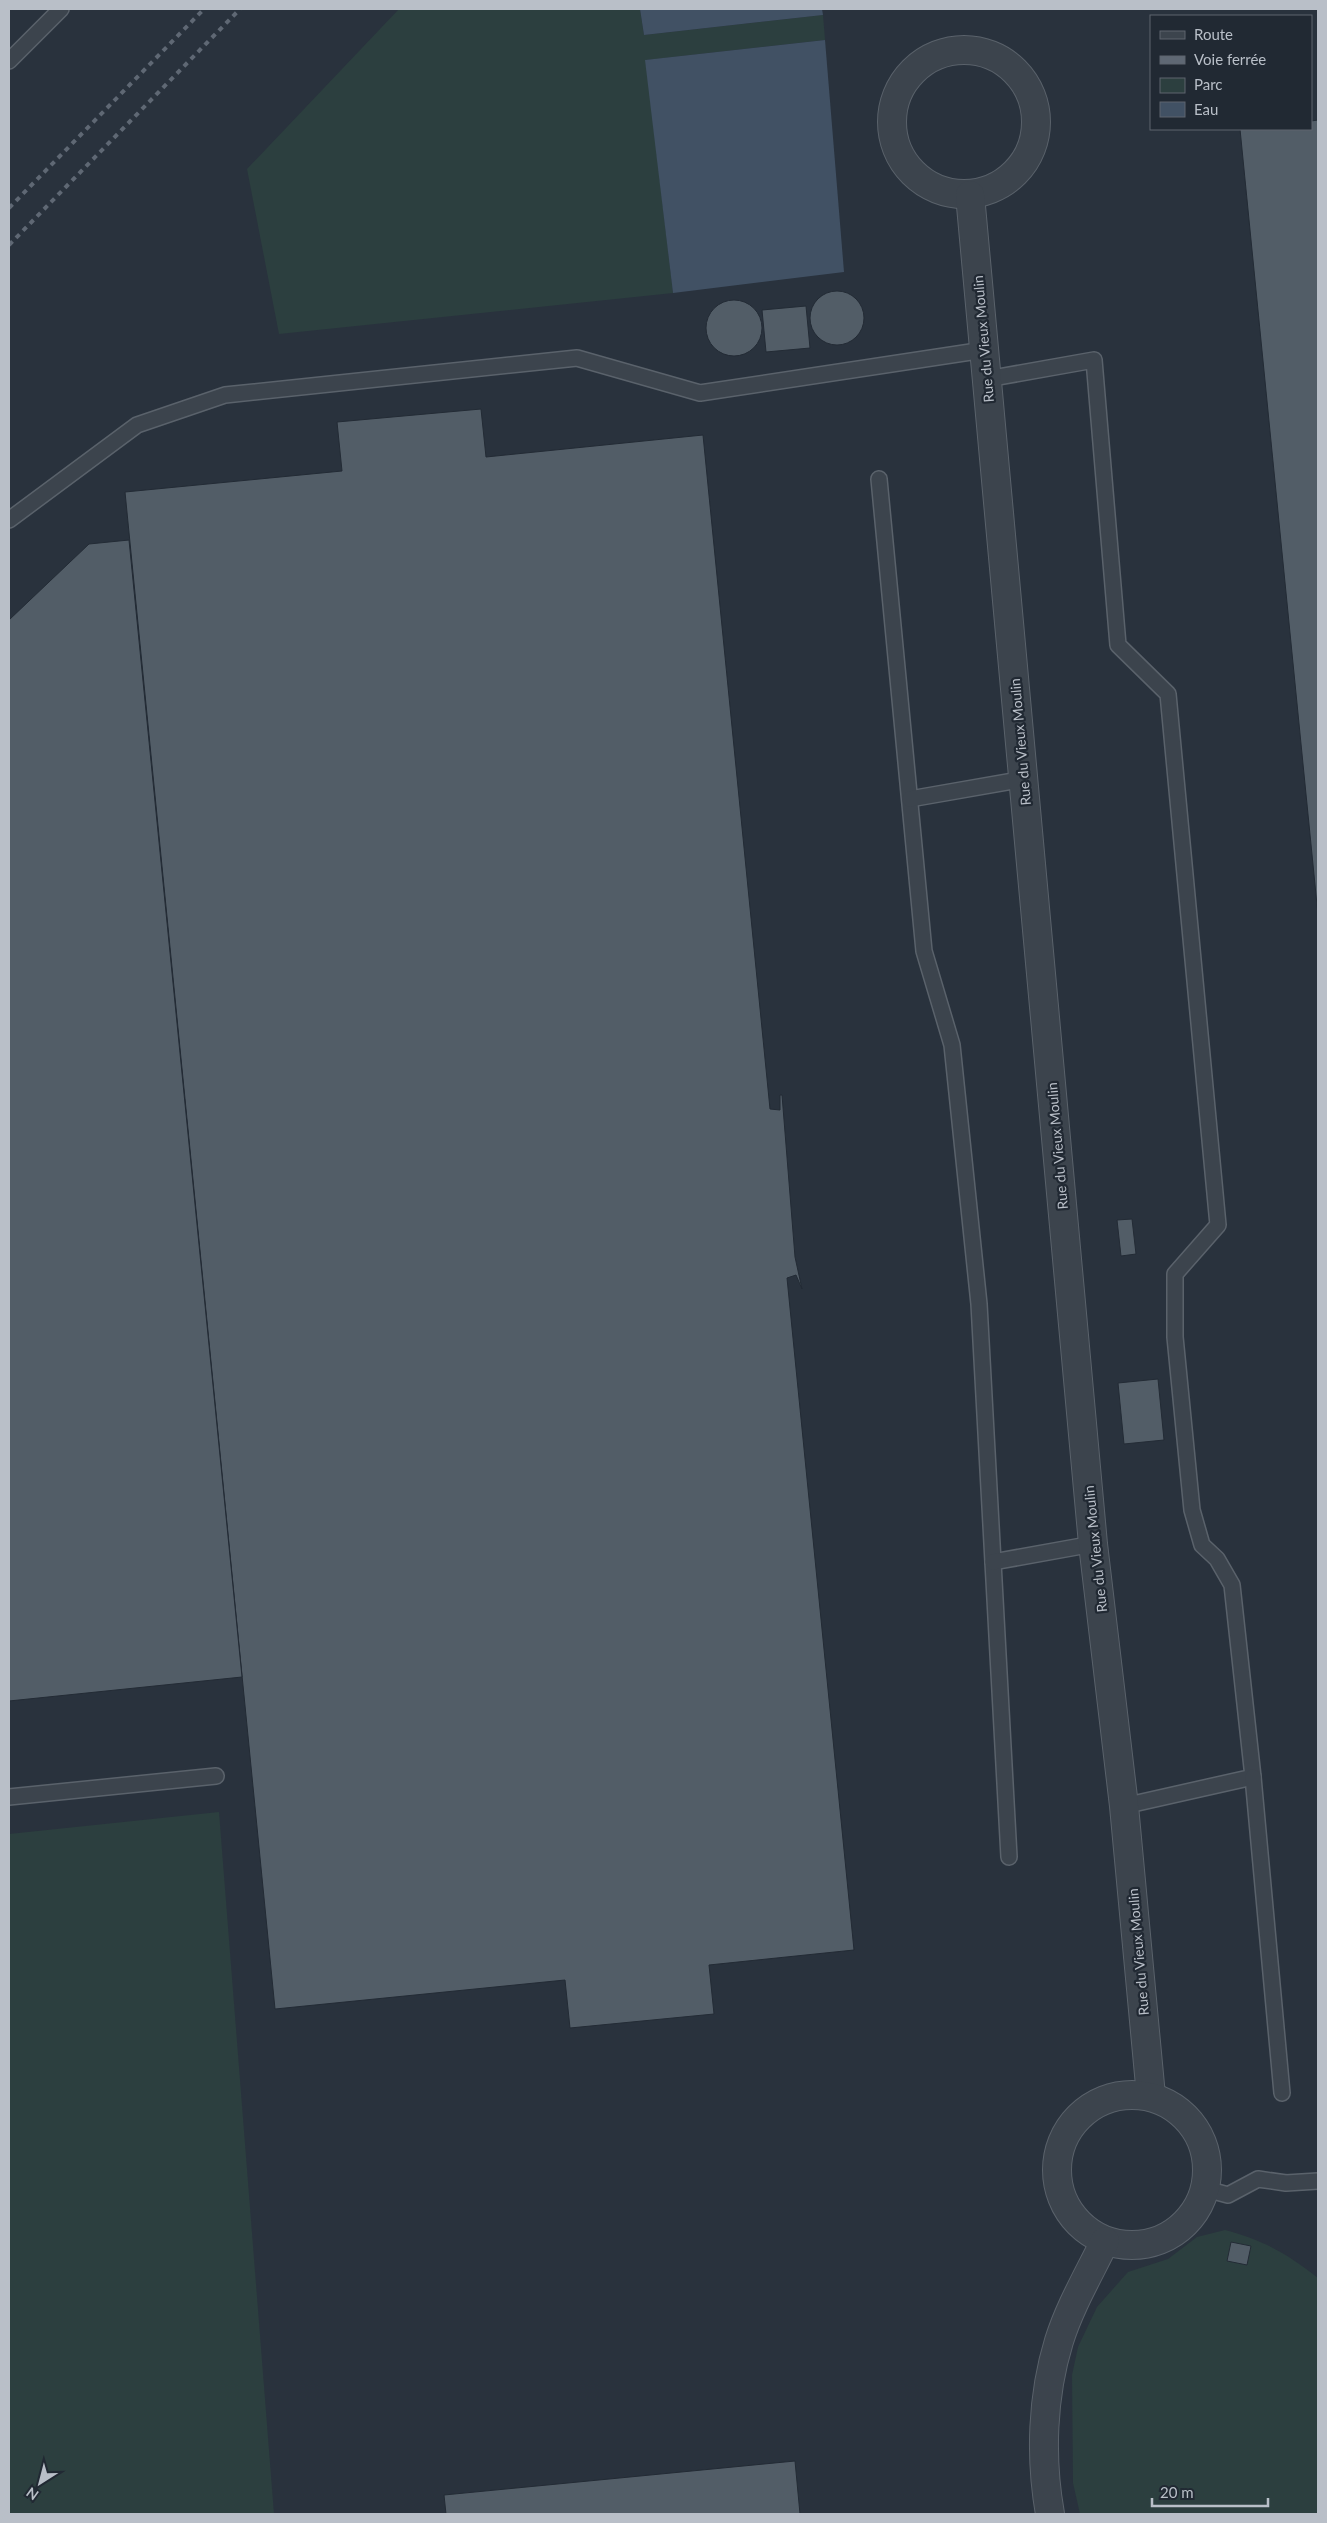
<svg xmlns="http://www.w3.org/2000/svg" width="1327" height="2523" viewBox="0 0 1327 2523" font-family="Lato,sans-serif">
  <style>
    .green { fill: #2c3f3f }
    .water { fill: #415164 }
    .building { fill: #525d67; stroke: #232b35 }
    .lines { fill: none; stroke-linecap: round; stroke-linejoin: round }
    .lane-casing { stroke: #5a626b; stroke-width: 18 }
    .street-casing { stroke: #5a626b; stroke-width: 30 }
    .lane { stroke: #3c444d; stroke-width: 15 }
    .street { stroke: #3c444d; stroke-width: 28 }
    .rail { stroke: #5f6874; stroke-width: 4; stroke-dasharray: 5 5; stroke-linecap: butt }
    .labels { text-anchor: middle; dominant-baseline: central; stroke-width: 4.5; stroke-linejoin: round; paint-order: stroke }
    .street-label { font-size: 14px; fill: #b9bfc8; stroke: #212933 }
  </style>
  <rect width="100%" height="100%" fill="#29323d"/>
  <!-- green -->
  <g class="green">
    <polygon points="399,9 640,9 644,35 823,15 825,40 646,60 673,293 279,334 247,169"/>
    <polygon points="219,1812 274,2514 9,2514 9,1834"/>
    <path d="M1225,2230C1263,2240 1288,2254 1318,2278V2514H1080L1073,2483L1072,2375L1078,2347L1097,2307L1128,2272L1168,2259L1197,2237Z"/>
  </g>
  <!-- water -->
  <g class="water">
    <polygon points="640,9 822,9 823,15 644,35"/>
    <polygon points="825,40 844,272 673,293 645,60"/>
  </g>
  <!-- building -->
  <g class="building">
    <polygon points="1318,120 1318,915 1240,129 1311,129 1311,121"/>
    <circle cx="837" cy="318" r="27"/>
    <circle cx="734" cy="328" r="28"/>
    <polygon points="806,306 810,348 766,352 762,310"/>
    <polygon points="481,409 486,457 703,435 770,1109 780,1110 780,1095 782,1095 795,1257 802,1289 796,1275 787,1278 854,1950 709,1965 714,2014 570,2028 565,1980 275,2009 125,492 342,471 337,422"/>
    <polygon points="129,540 242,1677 9,1701 9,620 89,544"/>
    <polygon points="1132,1219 1136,1254 1121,1256 1117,1220"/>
    <polygon points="1158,1379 1164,1440 1124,1444 1118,1383"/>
    <polygon points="1231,2242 1251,2246 1247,2265 1227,2261"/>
    <polygon points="795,2461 800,2514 446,2514 444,2495"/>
  </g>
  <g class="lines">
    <defs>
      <g id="lane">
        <polyline points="9,61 61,9"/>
        <polyline points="987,379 1094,360 1118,645 1168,694 1218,1225 1175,1274 1175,1337 1192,1510 1202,1545 1217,1559 1232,1585 1253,1777 1124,1806"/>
        <polyline points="879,479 924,951 952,1045 979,1304 1009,1857"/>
        <polyline points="9,520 137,425 225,395 577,358 700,393 984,350"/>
        <polyline points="910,799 1024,779"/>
        <polyline points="993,1562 1093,1544"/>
        <polyline points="1253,1777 1282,2093"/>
        <polyline points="9,1797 216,1776"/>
        <polyline points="1206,2189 1228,2195 1258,2179 1286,2183 1318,2181"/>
      </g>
      <g id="street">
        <circle cx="964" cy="122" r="72"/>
        <polyline points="970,195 1093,1544 1124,1806 1151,2096"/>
        <circle cx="1132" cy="2170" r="75"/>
        <path d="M1050,2514C1040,2458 1042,2396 1059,2341C1070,2306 1089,2274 1105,2241"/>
      </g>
    </defs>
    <!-- lane casing -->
    <use href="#lane" class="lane-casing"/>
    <!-- street casing -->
    <use href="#street" class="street-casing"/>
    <!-- lane -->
    <use href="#lane" class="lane"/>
    <!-- street -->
    <use href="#street" class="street"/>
    <!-- rail -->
    <g class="rail">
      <polyline points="9,208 204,9"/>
      <polyline points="9,245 240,9"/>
    </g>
  </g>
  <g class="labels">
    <!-- street labels -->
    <g class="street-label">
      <text transform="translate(983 339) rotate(-95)">Rue du Vieux Moulin</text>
      <text transform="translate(1020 742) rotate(-95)">Rue du Vieux Moulin</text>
      <text transform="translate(1057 1146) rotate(-95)">Rue du Vieux Moulin</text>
      <text transform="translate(1095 1549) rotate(-96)">Rue du Vieux Moulin</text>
      <text transform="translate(1138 1952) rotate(-95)">Rue du Vieux Moulin</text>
    </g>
  </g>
  <!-- border -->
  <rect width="1327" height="2523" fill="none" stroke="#b9bfc8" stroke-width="20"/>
  <!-- legend -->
  <rect x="1150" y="15" width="162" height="115" fill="#212933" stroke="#5e656f"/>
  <rect x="1160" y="31" width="25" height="8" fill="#3c444d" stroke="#5e656f"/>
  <text x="1194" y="40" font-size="15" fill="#b9bfc8">Route</text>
  <rect x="1160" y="56" width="25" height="8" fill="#5f6874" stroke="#5e656f"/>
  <text x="1194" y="65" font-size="15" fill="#b9bfc8">Voie ferrée</text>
  <rect x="1160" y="78" width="25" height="15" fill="#2c3f3f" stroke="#5e656f"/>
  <text x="1194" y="90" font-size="15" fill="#b9bfc8">Parc</text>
  <rect x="1160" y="102" width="25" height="15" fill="#415164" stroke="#5e656f"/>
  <text x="1194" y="115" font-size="15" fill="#b9bfc8">Eau</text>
  <!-- north arrow -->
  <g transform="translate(40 2483) rotate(216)" stroke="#212933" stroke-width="4" paint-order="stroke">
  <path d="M0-4L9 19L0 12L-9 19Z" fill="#b9bfc8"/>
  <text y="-8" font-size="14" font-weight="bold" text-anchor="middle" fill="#b9bfc8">N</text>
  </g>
  <!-- scale -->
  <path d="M1152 2498v8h116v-8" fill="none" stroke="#b9bfc8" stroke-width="2.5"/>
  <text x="1160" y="2498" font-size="15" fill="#b9bfc8" stroke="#212933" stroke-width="4" paint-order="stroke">20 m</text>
</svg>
